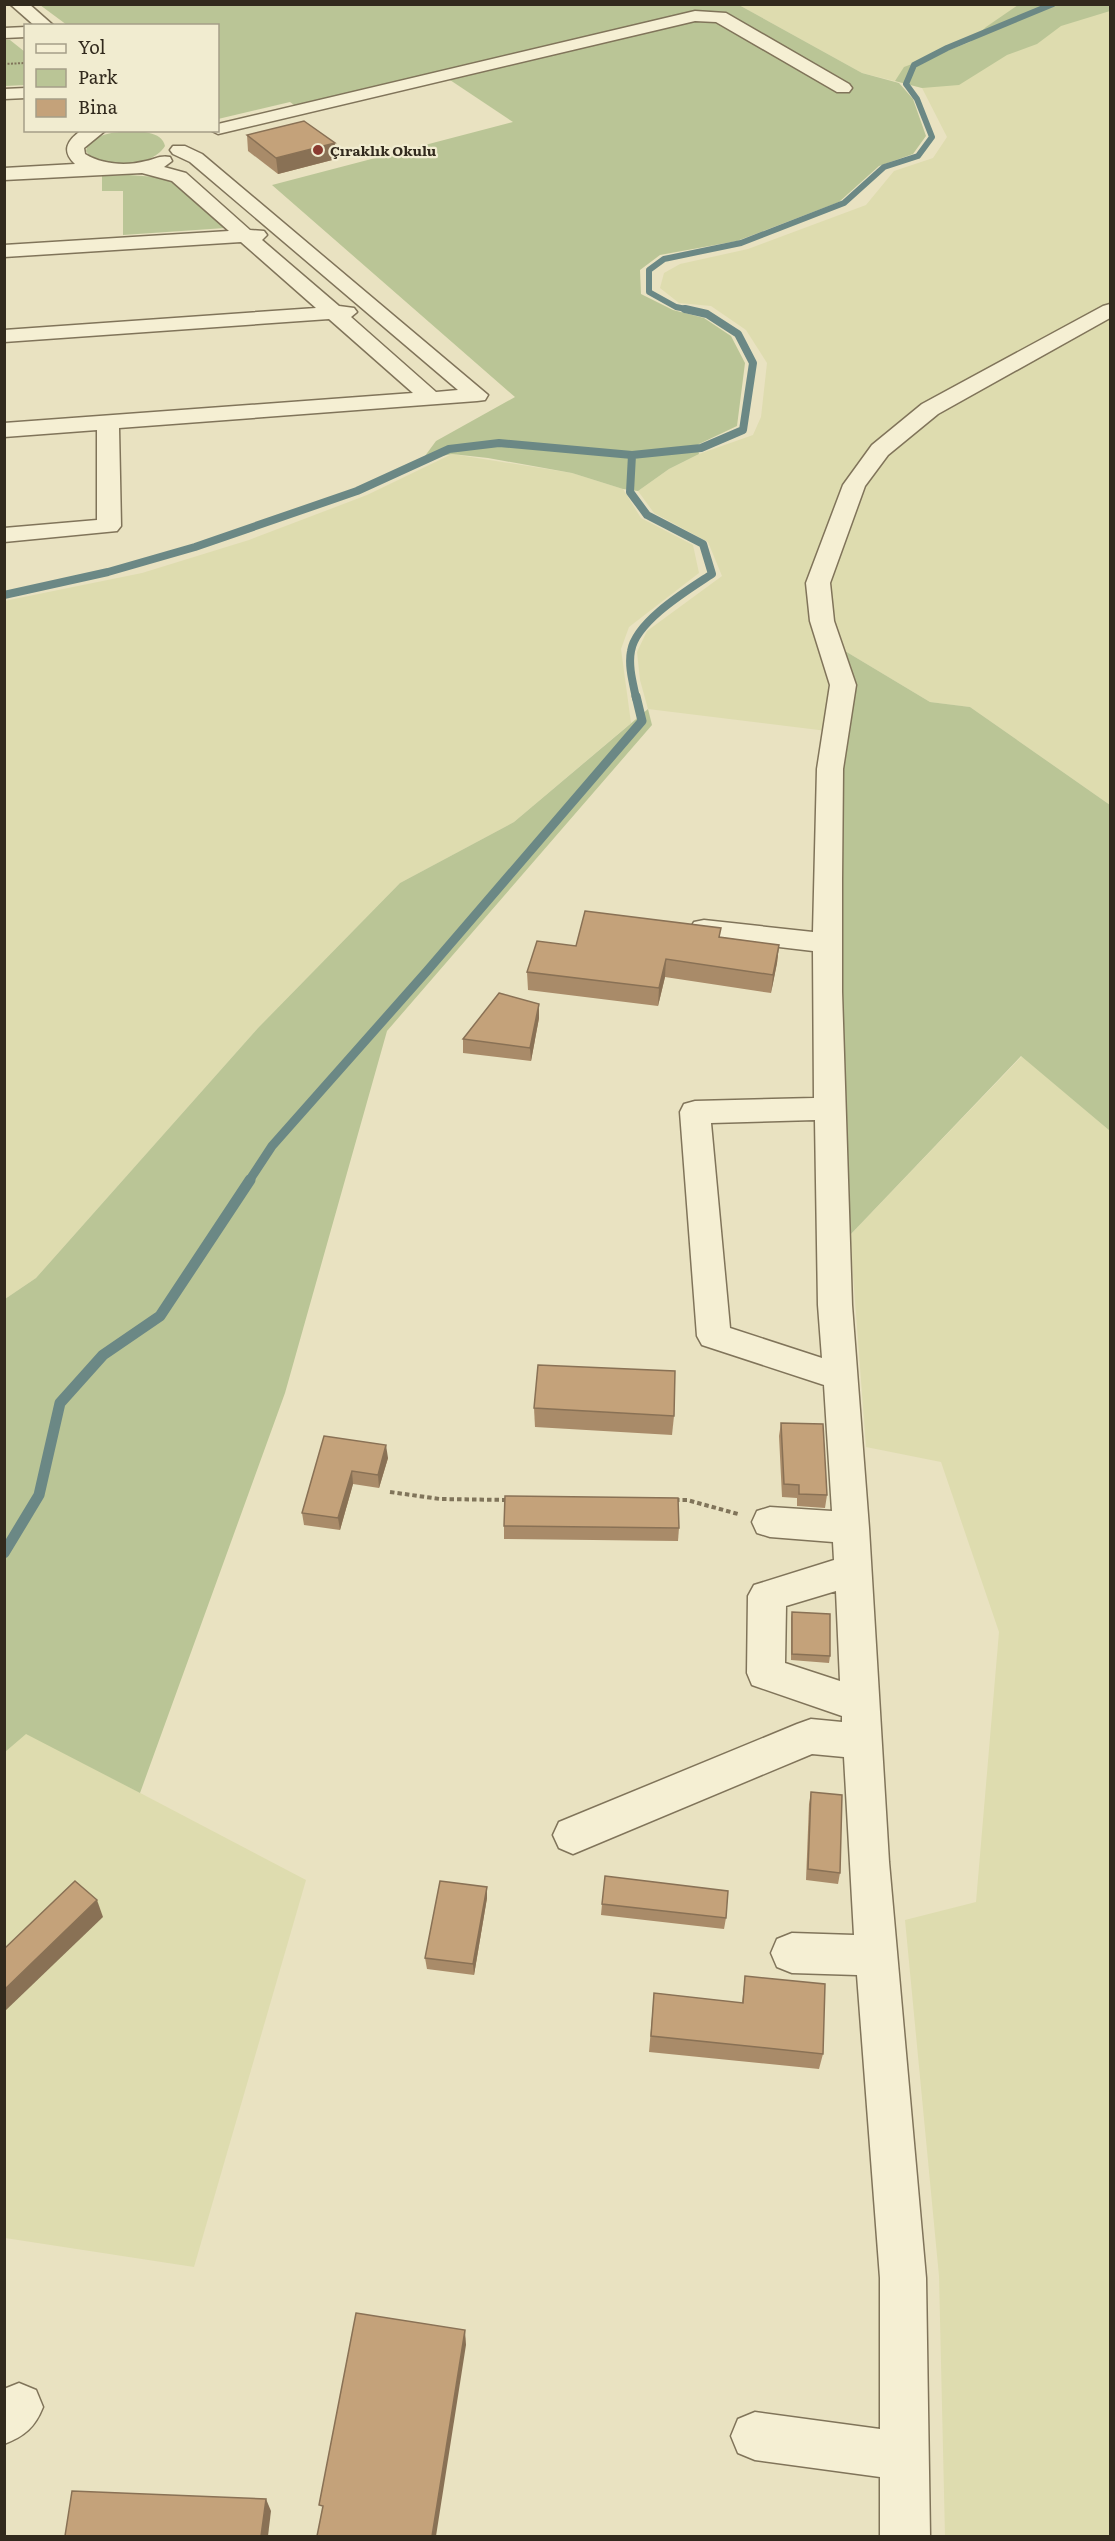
<svg xmlns="http://www.w3.org/2000/svg" width="1115" height="2541" viewBox="0 0 1115 2541" font-family="Literata,serif">
  <style>
    .farmland { fill: #dedcaf }
    .green { fill: #bac596 }
    .lines { fill: none; stroke-linecap: round; stroke-linejoin: round }
    .stream-far3 { stroke: #6b8885; stroke-width: 6 }
    .stream-far2 { stroke: #6b8885; stroke-width: 8 }
    .stream-far1 { stroke: #6b8885; stroke-width: 9 }
    .stream { stroke: #6b8885; stroke-width: 11 }
    .minor-casing { stroke: #80745a; stroke-width: 3 }
    .path-far1 { stroke: #80745a; stroke-width: 2; stroke-dasharray: 2 1.5; stroke-linecap: butt }
    .path { stroke: #80745a; stroke-width: 4; stroke-dasharray: 4.5 3; stroke-linecap: butt }
    .minor { fill: #f5efd3; fill-rule: evenodd }
    .wall { fill: #a98b69 }
    .shaded-wall { fill: #897155 }
    .building { fill: #c4a27a; stroke: #897155; stroke-width: 1.5 }
    .poi-dot { fill: #8a3b30; stroke: #f1ecd0; stroke-width: 2 }
    .labels { text-anchor: middle; dominant-baseline: central; stroke-width: 4.5; stroke-linejoin: round; paint-order: stroke }
    .far-poi-label { font-size: 14px; font-weight: bold; fill: #322a1d; stroke: #f1ecd0; text-anchor: start }
  </style>
  <rect width="100%" height="100%" fill="#e9e2c1"/>
  <!-- farmland -->
  <g class="farmland">
    <polygon points="739,5 1110,5 1110,304 924,404 877,444 810,585 834,685 827,731 648,709 640,680 637,652 647,631 722,576 708,542 654,513 638,491 669,469 699,454 753,435 761,417 767,363 746,330 711,306 679,303 660,288 664,273 680,264 748,249 866,205 894,171 933,158 947,137 922,88 862,73"/>
    <polygon points="1110,318 1110,805 970,707 930,702 840,648 823,583 861,486 889,451 938,411"/>
    <polygon points="452,454 572,473 623,489 641,518 693,545 699,573 629,627 621,649 631,723 514,822 400,883 258,1028 36,1278 5,1299 4,601 142,573 249,540 367,495"/>
    <polygon points="1022,1056 1110,1131 1110,2536 945,2536 939,2276 905,1920 976,1902 999,1632 941,1462 866,1447 850,1235"/>
    <polygon points="26,1733 306,1880 194,2267 5,2238 4,1752"/>
  </g>
  <!-- green -->
  <g class="green">
    <polygon points="40,5 739,5 862,73 899,83 913,99 926,136 913,154 879,166 839,202 737,241 660,255 640,270 641,294 673,310 704,318 731,336 745,363 737,426 697,445 699,454 669,469 638,491 623,489 572,473 488,458 452,454 422,460 436,441 515,397 272,185 513,122 447,78 305,113 290,102 218,119 218,26 67,25"/>
    <polygon points="1018,5 1110,5 1110,11 1061,26 1037,44 1007,55 959,85 922,88 895,81 904,67 970,42 986,27"/>
    <polygon points="5,40 10,40 25,52 25,85 5,86"/>
    <path d="M126,131C139,131 162,131 165,146C152,168 99,172 86,151C90,134 112,133 126,131Z"/>
    <polygon points="129,175 156,177 177,184 225,228 123,235 123,191 102,191 102,176"/>
    <polygon points="840,648 930,702 970,707 1110,805 1110,1131 1021,1056 850,1235 840,983"/>
    <polygon points="648,709 652,725 387,1031 285,1393 140,1793 26,1734 5,1752 5,1299 36,1278 258,1028 400,883 514,822"/>
  </g>
  <g class="lines">
    <!-- stream-far3 -->
    <polyline class="stream-far3" points="691,310 676,307 649,292 649,270 664,259 741,243 844,203 884,167 918,156 932,137 917,99 906,84 914,65 947,48 1053,4"/>
    <!-- stream-far2 -->
    <g class="stream-far2">
      <polyline points="4,595 108,572 195,547 357,491 449,449 499,443 632,455"/>
      <path d="M636,698C633,683 628,666 631,651C636,621 688,590 712,574L703,544L647,515L630,492L632,455L701,448L743,430L753,363L738,334L707,314L685,309"/>
    </g>
    <!-- stream-far1 -->
    <polyline class="stream-far1" points="249,1181 272,1146 427,971 642,721 636,696"/>
    <!-- stream -->
    <polyline class="stream" points="4,1553 39,1495 60,1403 103,1355 160,1316 250,1180"/>
    <defs>
      <g id="minor">
        <polygon points="10,4 29,4 54,26 35,26"/>
        <polygon points="695,11 726,13 849,84 852,88 849,92 837,92 716,22 695,21 218,134 210,130 218,130 218,124"/>
        <polygon points="26,27 26,37 4,38 4,28"/>
        <polygon points="26,88 26,98 4,99 4,89"/>
        <path d="M82,130H106L84,148L85,154C103,165 127,166 146,161C155,159 160,155 170,157L172,161L164,167L186,173L250,230L264,231L267,235L262,240L339,306L354,308L357,312L351,317L436,392L458,390L190,162L173,154L170,150L173,146H185L202,154L488,395L485,400L477,401L119,428L121,526L117,531L4,542V528L97,520V430L4,437V423L413,393L329,319L4,342V330L316,308L241,242L4,257V245L229,231L172,181L142,173L4,180V168L75,164C61,151 67,140 82,130Z"/>
        <path d="M1110,304V318L938,414L888,455L865,486L830,583L834,621L856,685L843,769L842,879V992L852,1305L869,1528L889,1862L926,2278L930,2536H880V2477L755,2460L738,2453L731,2436L738,2419L755,2412L880,2429V2278L857,1975L792,1973L777,1967L771,1953L777,1939L792,1933L854,1935L844,1757L812,1754L573,1854L559,1848L553,1835L559,1822L797,1724L811,1719L842,1722V1716L752,1685L747,1673L748,1596L754,1585L834,1560L833,1542L770,1537L757,1533L752,1522L757,1511L770,1507L832,1511L824,1385L702,1345L697,1336L680,1112L684,1104L695,1101L814,1098L813,951L704,938L694,936L690,929L694,922L704,920L813,932L817,769L830,685L810,621L806,583L843,485L872,445L922,404L1103,306ZM815,1120L818,1305L822,1358L730,1328L711,1123ZM836,1591L840,1681L785,1663L786,1606Z"/>
        <path d="M19,2383L36,2390L43,2407C35,2427 25,2436 4,2444V2389Z"/>
      </g>
    </defs>
    <!-- minor casing -->
    <use href="#minor" class="minor-casing"/>
    <!-- path-far1 -->
    <polyline class="path-far1" points="4,64 26,63"/>
    <!-- path -->
    <g class="path">
      <polyline points="390,1492 440,1499 508,1500"/>
      <polyline points="675,1500 687,1500 738,1514"/>
    </g>
    <!-- minor -->
    <use href="#minor" class="minor"/>
  </g>
  <!-- wall -->
  <g class="wall">
    <polygon points="247,135 336,159 278,174 248,151"/>
    <polygon points="720,937 779,945 777,963 771,993 665,977 658,1006 528,990 527,972 576,946"/>
    <polygon points="539,1018 531,1061 463,1053 463,1039"/>
    <polygon points="534,1408 674,1416 672,1435 535,1427"/>
    <polygon points="781,1423 827,1495 825,1508 797,1506 797,1498 782,1497 779,1436"/>
    <polygon points="324,1436 388,1458 379,1488 353,1484 340,1530 304,1525 302,1513"/>
    <polygon points="504,1526 679,1528 678,1541 504,1539"/>
    <polygon points="792,1612 830,1656 829,1663 791,1660 791,1618"/>
    <polygon points="811,1792 840,1873 838,1884 806,1880 809,1804"/>
    <polygon points="487,1887 487,1898 474,1975 427,1969 425,1958"/>
    <polygon points="602,1904 726,1918 724,1929 601,1915"/>
    <polygon points="745,1976 823,2054 819,2069 649,2052 654,1993 742,2003"/>
  </g>
  <!-- shaded-wall -->
  <g class="shaded-wall">
    <polygon points="335,143 336,159 278,174 276,158"/>
    <polygon points="779,945 777,963 771,993 773,975"/>
    <polygon points="666,959 665,977 658,1006 659,988"/>
    <polygon points="539,1004 539,1018 531,1061 530,1048"/>
    <polygon points="386,1445 388,1458 379,1488 378,1475"/>
    <polygon points="352,1471 353,1484 340,1530 338,1518"/>
    <polygon points="487,1887 487,1898 474,1975 473,1964"/>
    <polygon points="97,1900 103,1917 4,2012 4,1990"/>
    <polygon points="465,2330 466,2345 436,2536 432,2536"/>
    <polygon points="266,2499 271,2511 268,2536 261,2536"/>
  </g>
  <!-- building -->
  <g class="building">
    <polygon points="304,121 335,143 276,158 247,135"/>
    <polygon points="585,911 721,928 719,937 779,945 773,975 666,959 659,988 527,972 537,941 576,946"/>
    <polygon points="499,993 539,1004 530,1048 463,1039"/>
    <polygon points="538,1365 675,1371 674,1416 534,1408"/>
    <polygon points="781,1423 823,1424 827,1495 799,1494 799,1485 784,1484"/>
    <polygon points="324,1436 386,1445 378,1475 352,1471 338,1518 302,1513"/>
    <polygon points="505,1496 678,1498 679,1528 504,1526"/>
    <polygon points="792,1612 830,1614 830,1656 792,1654"/>
    <polygon points="811,1792 842,1795 840,1873 808,1869"/>
    <polygon points="605,1876 728,1891 726,1918 602,1904"/>
    <polygon points="75,1881 97,1900 4,1990 4,1949"/>
    <polygon points="440,1881 487,1887 473,1964 425,1958"/>
    <polygon points="745,1976 825,1984 823,2054 651,2036 654,1993 743,2003"/>
    <polygon points="356,2313 465,2330 432,2536 317,2536 323,2506 319,2505"/>
    <polygon points="72,2491 266,2499 261,2536 65,2536"/>
  </g>
  <!-- markers -->
  <circle class="poi-dot" cx="318" cy="150" r="6"/>
  <g class="labels">
    <!-- far-poi labels -->
    <g class="far-poi-label">
      <text x="330" y="150">Çıraklık Okulu</text>
    </g>
  </g>
  <!-- border -->
  <rect width="1115" height="2541" fill="none" stroke="#322a1d" stroke-width="12"/>
  <!-- legend -->
  <rect x="24" y="24" width="195" height="108" fill="#f1ecd0" stroke="#a59e88" stroke-width="1.5"/>
  <rect x="36" y="44" width="30" height="9" fill="#f5efd3" stroke="#a59e88" stroke-width="1.5"/>
  <text x="78" y="54" font-size="18" fill="#322a1d">Yol</text>
  <rect x="36" y="69" width="30" height="18" fill="#bac596" stroke="#a59e88" stroke-width="1.5"/>
  <text x="78" y="84" font-size="18" fill="#322a1d">Park</text>
  <rect x="36" y="99" width="30" height="18" fill="#c4a27a" stroke="#a59e88" stroke-width="1.5"/>
  <text x="78" y="114" font-size="18" fill="#322a1d">Bina</text>
</svg>
